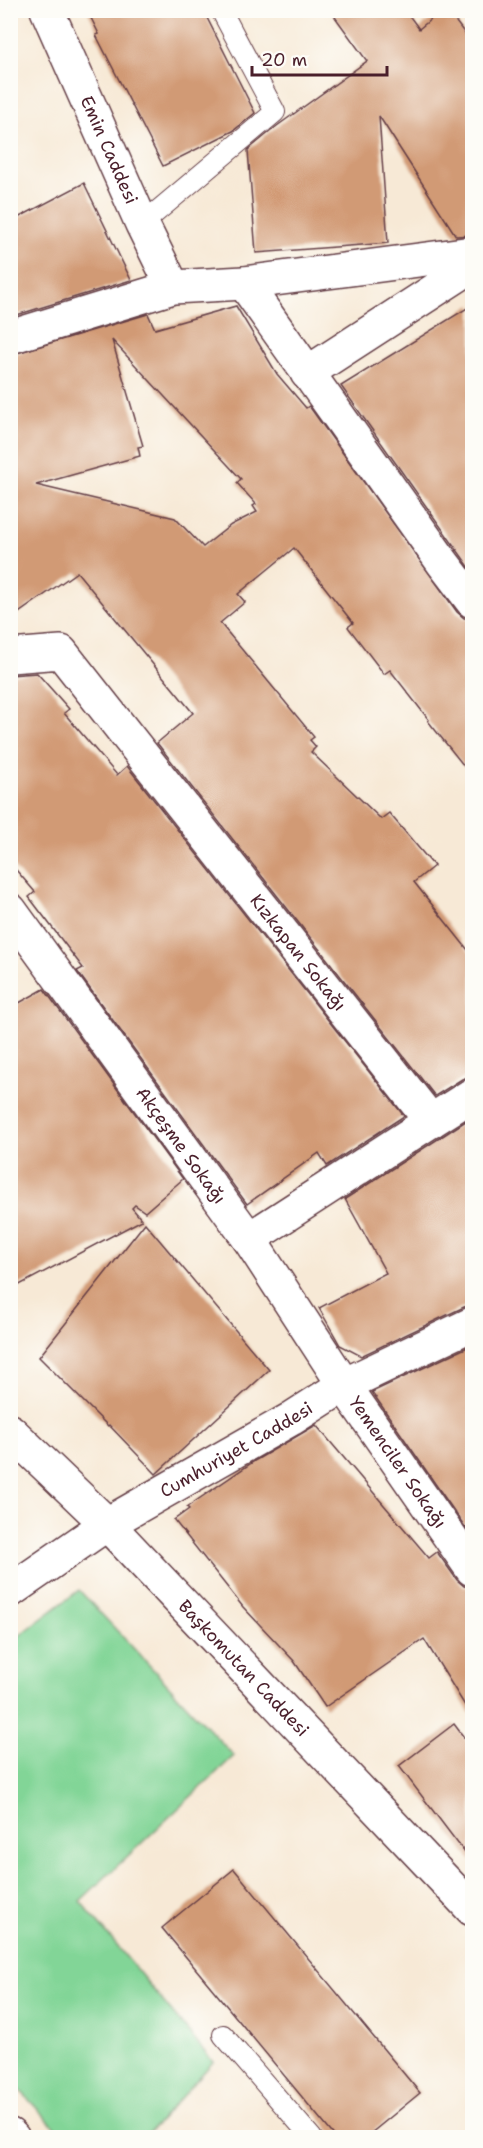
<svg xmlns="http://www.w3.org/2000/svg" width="483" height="2148" viewBox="0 0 483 2148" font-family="'Shantell Sans',sans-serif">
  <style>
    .green { fill: #82d597; stroke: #667a61; stroke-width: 1.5 }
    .building { fill: #d19a74; fill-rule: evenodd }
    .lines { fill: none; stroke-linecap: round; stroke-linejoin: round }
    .lane-casing { stroke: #643d45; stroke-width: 22 }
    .street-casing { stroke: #643d45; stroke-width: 36 }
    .secondary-casing { stroke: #643d45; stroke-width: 36 }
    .primary-casing { stroke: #643d45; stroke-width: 36 }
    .lane { stroke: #fff; stroke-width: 20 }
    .street { stroke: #fff; stroke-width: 33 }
    .secondary { stroke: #fff; stroke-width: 33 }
    .primary { stroke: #fff; stroke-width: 33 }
    .labels { text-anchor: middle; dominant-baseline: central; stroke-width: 5; stroke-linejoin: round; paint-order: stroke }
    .street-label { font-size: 18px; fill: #4a1f2b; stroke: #fdfcf7 }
  </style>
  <rect width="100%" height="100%" fill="#fdfcf7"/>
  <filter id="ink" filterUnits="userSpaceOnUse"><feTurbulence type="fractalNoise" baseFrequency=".0167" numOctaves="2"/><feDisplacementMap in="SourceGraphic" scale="12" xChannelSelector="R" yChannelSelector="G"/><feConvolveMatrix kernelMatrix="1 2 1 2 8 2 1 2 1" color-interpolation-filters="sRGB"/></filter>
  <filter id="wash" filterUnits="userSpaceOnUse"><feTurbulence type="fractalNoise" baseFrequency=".008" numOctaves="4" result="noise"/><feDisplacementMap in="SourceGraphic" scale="24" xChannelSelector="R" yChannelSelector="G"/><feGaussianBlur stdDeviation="1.35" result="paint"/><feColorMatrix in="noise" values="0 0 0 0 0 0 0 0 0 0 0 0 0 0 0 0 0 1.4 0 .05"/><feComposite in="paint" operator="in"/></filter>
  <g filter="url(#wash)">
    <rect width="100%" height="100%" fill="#f7e9d6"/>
    <!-- green -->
    <polygon class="green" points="79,1590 234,1756 80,1901 213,2062 145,2137 64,2137 11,2081 11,1642"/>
    <g id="blocks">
      <!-- building -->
      <g class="building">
        <polygon points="87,10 203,10 255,113 233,131 163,166 96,35 99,34"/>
        <polygon points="330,10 405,10 419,29 442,10 447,10 472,43 472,235 456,236 379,116 388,243 256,253 248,150 277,126 367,61"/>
        <polygon points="84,183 131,280 10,317 10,222"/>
        <polygon points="472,305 472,571 341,386"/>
        <path d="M236,306L277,374L306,408L309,406L457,612L464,618L472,619V776L428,721L429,720L390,670L384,674L348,627L353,623L294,548L238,594L245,602L220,623L314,737L310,740L316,747L311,752L381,819L389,813L434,866L414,882L472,955V1076L462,1079L435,1096L157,743L193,713L77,572L10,619V355L148,314L155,329ZM112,340L241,479L237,483L256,504L253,506L257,512L231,525L203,547L175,518L36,485L140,456L138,447L143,446Z"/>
        <polygon points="37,673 69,709 64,713 117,775 127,766 404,1116 327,1166 319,1153 247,1204 77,971 83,968 29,897 35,892 10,863 10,675"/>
        <polygon points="44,989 183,1179 145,1212 135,1205 132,1208 142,1220 10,1290 10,1008"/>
        <polygon points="472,1117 472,1305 464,1307 361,1356 340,1345 319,1308 386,1273 345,1199"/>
        <polygon points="145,1223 269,1370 156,1474 109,1425 108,1426 39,1357"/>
        <polygon points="472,1345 472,1537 372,1392"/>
        <polygon points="316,1425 429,1558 437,1552 457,1580 464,1586 472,1588 472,1717 424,1639 325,1707 294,1661 243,1607 174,1520 189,1509 187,1507 256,1460"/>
        <polygon points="454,1724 472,1748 472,1862 399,1766"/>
        <polygon points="234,1869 420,2093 365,2138 336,2138 162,1928"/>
      </g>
    </g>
  </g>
  <g filter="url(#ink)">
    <use href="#blocks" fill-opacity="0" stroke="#643d45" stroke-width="1.5"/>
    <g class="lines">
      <defs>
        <g id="lane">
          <polyline points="142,224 275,112 221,10"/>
          <polyline points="223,2035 312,2138"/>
        </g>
        <g id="street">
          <polyline points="244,283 443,563 472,601"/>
          <polyline points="10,337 173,287 244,283 472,253"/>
          <polyline points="307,373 472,266"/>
          <path id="s1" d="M10,656L61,652L431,1121L249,1239"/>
          <path id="s2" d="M10,910L249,1239L344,1385L472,1569"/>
          <polyline points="431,1121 472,1095"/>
        </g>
        <g id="secondary">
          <path id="s3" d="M47,10L142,224L173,287"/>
          <path id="s4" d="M10,1591L107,1524L291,1419L344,1385L472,1324"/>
        </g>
        <g id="primary">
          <path id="s5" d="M10,1431L107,1524L472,1909"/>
          <polyline points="10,2135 13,2138"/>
        </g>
      </defs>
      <!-- lane casing -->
      <use href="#lane" class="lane-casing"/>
      <!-- street casing -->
      <use href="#street" class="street-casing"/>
      <!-- secondary casing -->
      <use href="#secondary" class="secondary-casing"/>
      <!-- primary casing -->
      <use href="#primary" class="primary-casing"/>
      <!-- lane -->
      <use href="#lane" class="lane"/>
      <!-- street -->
      <use href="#street" class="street"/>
      <!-- secondary -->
      <use href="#secondary" class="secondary"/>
      <!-- primary -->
      <use href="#primary" class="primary"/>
    </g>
  </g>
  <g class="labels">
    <!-- street labels -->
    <g class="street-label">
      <text stroke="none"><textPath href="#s3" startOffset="153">Emin Caddesi</textPath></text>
      <text stroke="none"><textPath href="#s1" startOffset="434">Kızkapan Sokağı</textPath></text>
      <text stroke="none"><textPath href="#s2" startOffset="291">Akçeşme Sokağı</textPath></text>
      <text stroke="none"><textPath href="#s4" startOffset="267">Cumhuriyet Caddesi</textPath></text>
      <text stroke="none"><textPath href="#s2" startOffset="675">Yemenciler Sokağı</textPath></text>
      <text stroke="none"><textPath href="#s5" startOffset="333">Başkomutan Caddesi</textPath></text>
    </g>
  </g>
  <!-- margin -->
  <rect width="483" height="2148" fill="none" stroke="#fdfcf7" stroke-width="36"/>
  <!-- scale -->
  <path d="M252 66v9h135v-9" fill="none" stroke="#4a1f2b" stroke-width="3"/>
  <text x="261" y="66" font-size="18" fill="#4a1f2b" stroke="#fdfcf7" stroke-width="4.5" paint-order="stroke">20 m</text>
</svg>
